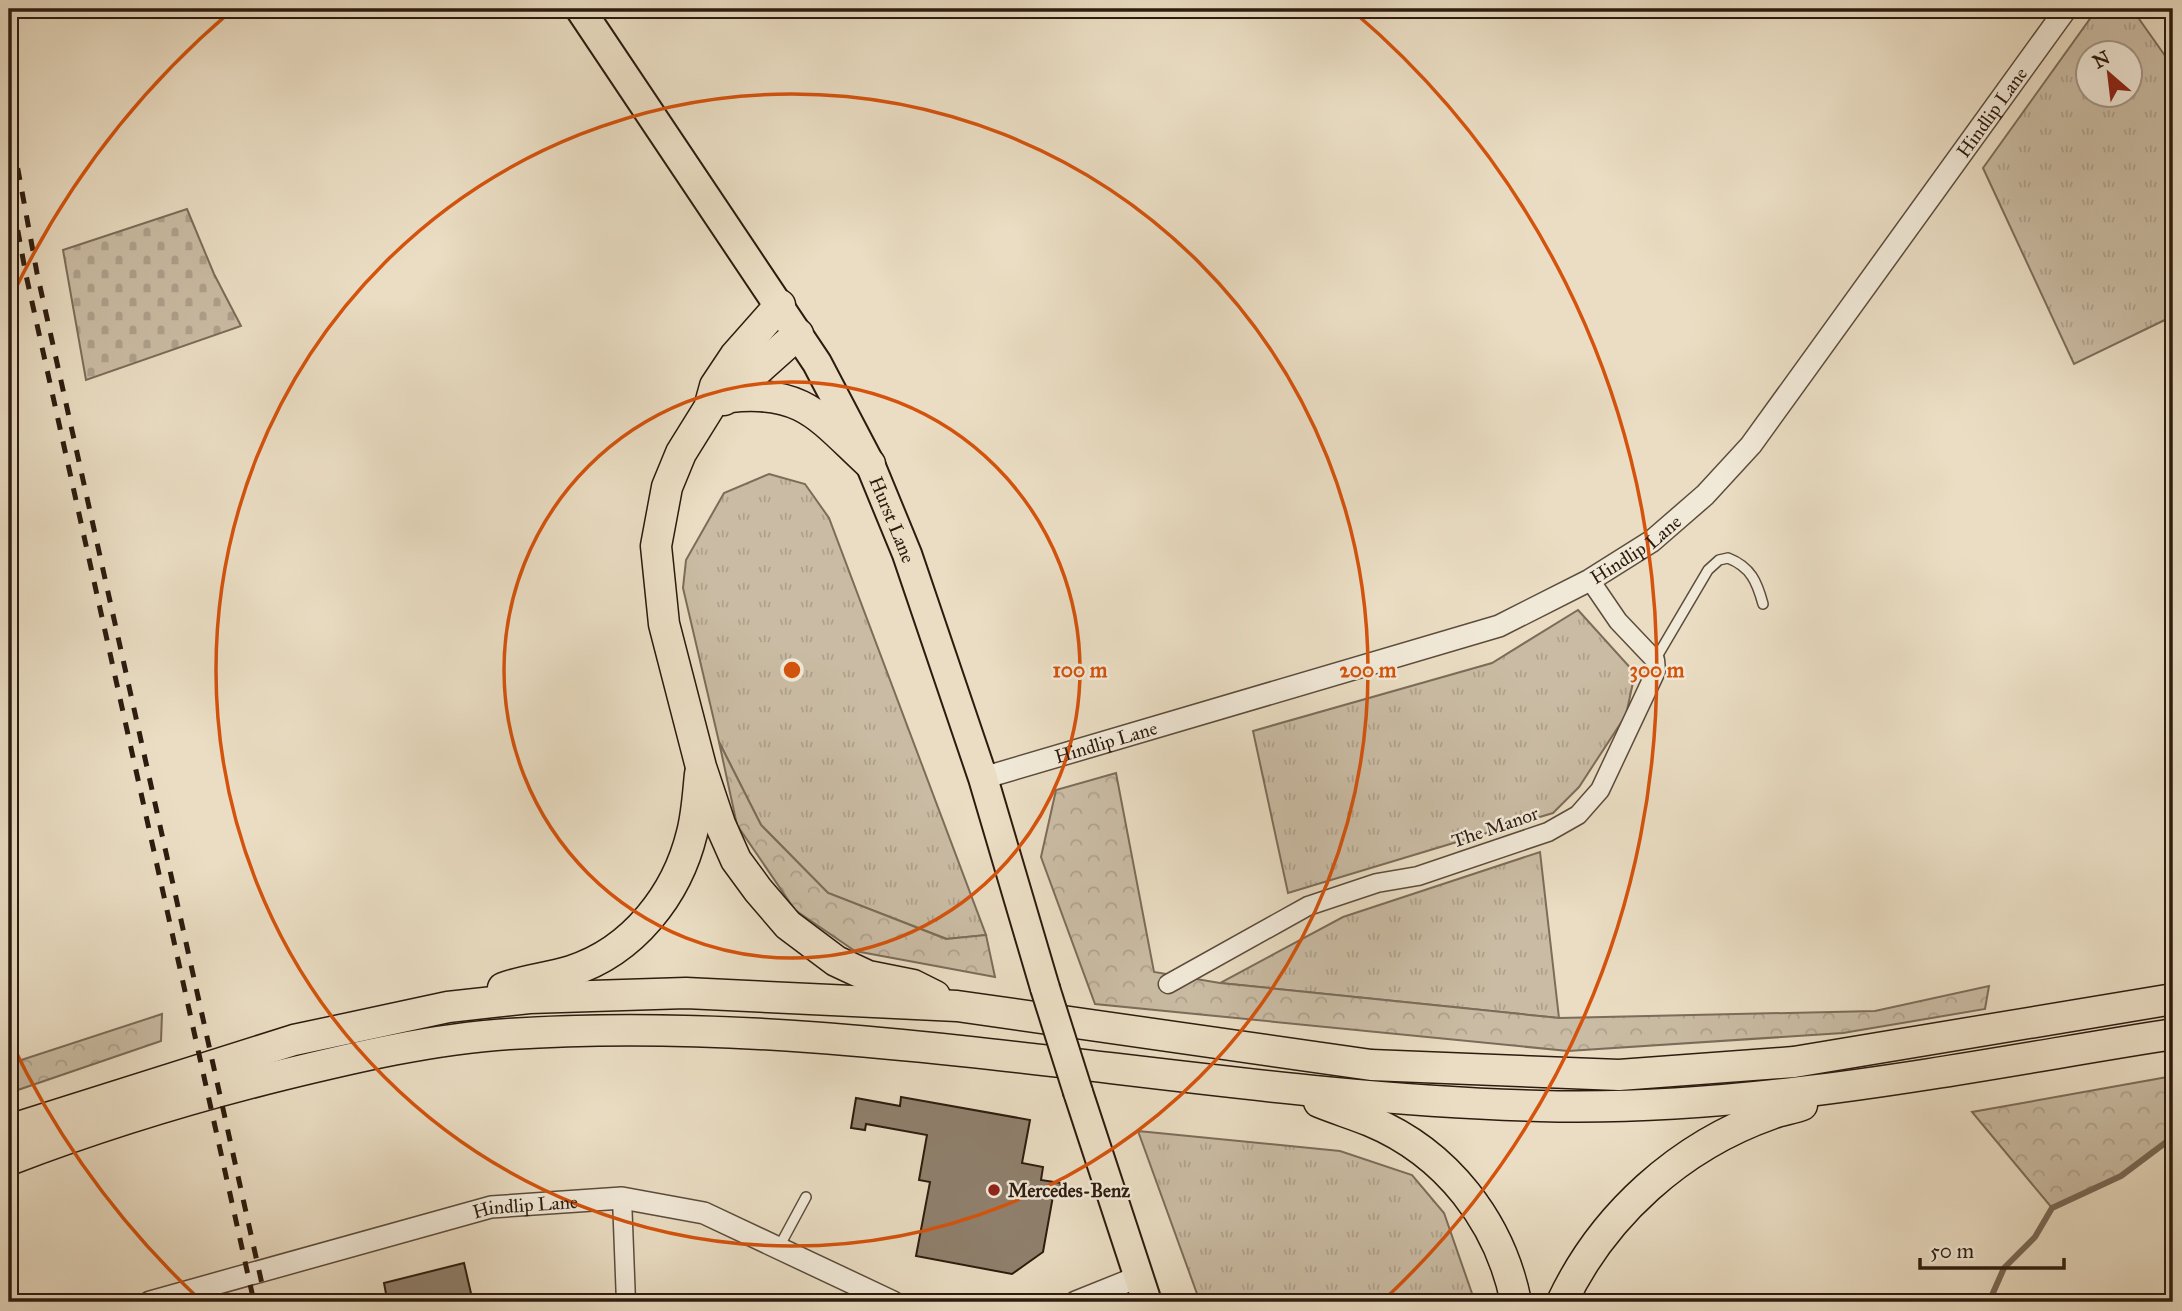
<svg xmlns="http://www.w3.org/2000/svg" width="2182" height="1311" viewBox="0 0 2182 1311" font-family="'IM FELL Great Primer',serif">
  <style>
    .grass { fill: url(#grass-tufts); stroke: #7c6c5a; stroke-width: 2; fill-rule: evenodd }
    .forest { fill: url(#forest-crowns); stroke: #7c6c5a; stroke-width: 2 }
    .cemetery { fill: url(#cemetery-stones); stroke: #7c6c5a; stroke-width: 2 }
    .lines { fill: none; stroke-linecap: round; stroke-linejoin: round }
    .stream { stroke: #786856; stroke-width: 6 }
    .building { fill: #8f806d; stroke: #2d1b0f; stroke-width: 2 }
    .service-casing { stroke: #5c4c3c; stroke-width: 12 }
    .minor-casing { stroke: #5c4c3c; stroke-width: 21 }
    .tertiary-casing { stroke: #5c4c3c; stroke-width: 24 }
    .primary-casing { stroke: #2d1b0f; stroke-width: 32 }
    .trunk-casing { stroke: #2d1b0f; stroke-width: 33 }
    .service { stroke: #f1e9d8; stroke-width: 9 }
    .minor { stroke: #f1e9d8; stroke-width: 18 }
    .tertiary { stroke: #f1e9d8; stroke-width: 21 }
    .primary { stroke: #eaddc3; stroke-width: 28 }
    .trunk { stroke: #eaddc3; stroke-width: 30 }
    .rail { stroke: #2d1b0f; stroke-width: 5; stroke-dasharray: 12 12; stroke-linecap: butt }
    .primary-bridge-casing { stroke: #2d1b0f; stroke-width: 32; stroke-linecap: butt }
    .primary-bridge { stroke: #eaddc3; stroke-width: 28 }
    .ring { fill: none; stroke: #d5530c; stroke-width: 3.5 }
    .poi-dot { fill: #8f2418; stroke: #f1e9d8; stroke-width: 2.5 }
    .labels { text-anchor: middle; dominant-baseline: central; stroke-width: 5; stroke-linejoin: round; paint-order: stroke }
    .street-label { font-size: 19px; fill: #2d1b0f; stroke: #f1e9d8 }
    .poi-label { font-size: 19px; font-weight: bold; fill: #2d1b0f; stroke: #f1e9d8; text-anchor: start }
    .centre { fill: #d5530c; stroke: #f1e9d8; stroke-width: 3.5 }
    .ring-label { font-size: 21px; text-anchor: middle; font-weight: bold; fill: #d5530c; stroke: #f1e9d8; stroke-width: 5; stroke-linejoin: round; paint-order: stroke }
  </style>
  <defs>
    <pattern id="grass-tufts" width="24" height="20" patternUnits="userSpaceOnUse" patternTransform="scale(1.75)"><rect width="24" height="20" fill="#cabca4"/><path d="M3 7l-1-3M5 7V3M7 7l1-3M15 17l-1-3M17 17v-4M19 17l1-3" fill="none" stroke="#aea18c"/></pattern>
    <pattern id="forest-crowns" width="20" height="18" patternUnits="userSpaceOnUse" patternTransform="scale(1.75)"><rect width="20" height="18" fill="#cabca4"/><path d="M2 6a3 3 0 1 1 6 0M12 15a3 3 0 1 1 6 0" fill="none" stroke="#aea18c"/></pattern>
    <pattern id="cemetery-stones" width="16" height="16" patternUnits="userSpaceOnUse" patternTransform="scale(1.75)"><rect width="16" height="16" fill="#cabca4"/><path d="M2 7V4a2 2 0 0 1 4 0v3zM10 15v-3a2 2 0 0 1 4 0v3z" fill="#aea18c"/></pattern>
  </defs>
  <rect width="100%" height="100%" fill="#eaddc3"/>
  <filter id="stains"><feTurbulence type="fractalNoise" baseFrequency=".00286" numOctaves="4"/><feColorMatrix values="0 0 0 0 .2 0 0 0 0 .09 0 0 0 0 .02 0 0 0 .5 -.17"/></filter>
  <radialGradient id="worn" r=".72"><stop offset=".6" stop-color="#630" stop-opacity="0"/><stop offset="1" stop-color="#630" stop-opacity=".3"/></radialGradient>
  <!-- grass -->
  <g class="grass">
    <path d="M2097,9H2132L2173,67V316L2074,364L1983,168ZM2088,52H2130V94H2088Z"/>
    <polygon points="769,474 805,484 829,518 986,935 947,939 828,893 761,825 719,742 683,588 686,560 724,493"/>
    <polygon points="1578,610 1635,673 1626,715 1579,787 1553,813 1288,893 1253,731 1492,663"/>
    <polygon points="1540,852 1559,1018 1220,983 1343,917"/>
    <polygon points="1138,1131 1340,1151 1412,1175 1444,1213 1475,1302 1200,1302"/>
  </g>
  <!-- forest -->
  <g class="forest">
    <polygon points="719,742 761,825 828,893 946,939 986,935 995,977 855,951 795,910 737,825"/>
    <polygon points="1116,773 1154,972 1220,983 1559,1018 1875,1011 1989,986 1985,1009 1843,1033 1568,1051 1095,1004 1041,857 1056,790"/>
    <polygon points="162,1014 161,1041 9,1093 9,1064"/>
    <polygon points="2173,1076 2173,1137 2121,1176 2052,1208 1972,1112"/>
  </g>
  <!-- cemetery -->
  <polygon class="cemetery" points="187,209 214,274 241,326 86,380 63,250"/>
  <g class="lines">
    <!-- stream -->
    <polyline class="stream" points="1989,1302 2004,1268 2035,1237 2052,1208 2121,1176 2173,1137"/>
  </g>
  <!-- building -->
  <g class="building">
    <polygon points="901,1097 1030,1120 1022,1163 1043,1167 1041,1180 1061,1183 1058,1197 1053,1196 1043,1252 1012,1274 916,1256 930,1182 919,1180 927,1135 866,1124 865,1130 851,1128 856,1098 900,1106"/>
    <polygon points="464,1263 473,1302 374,1302 387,1299 384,1283"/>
  </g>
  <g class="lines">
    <defs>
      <g id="service">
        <path d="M1655,660L1708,570L1719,560L1728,558C1751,567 1757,582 1763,604"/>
        <polyline points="779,1247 806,1197"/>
      </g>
      <g id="minor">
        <polyline points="1168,984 1308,906 1377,883 1418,876 1548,832 1578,815 1600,790 1656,671 1655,660 1618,621 1590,580"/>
        <polyline points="622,1198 626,1302"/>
      </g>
      <g id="tertiary">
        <path id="s1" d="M983,778L1499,626L1590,580L1652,541L1705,495L1751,445L2066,9"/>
        <path id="s2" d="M150,1302L491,1207L622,1198L704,1213L893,1302"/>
        <polyline points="1076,1302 1138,1277"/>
      </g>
      <g id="primary">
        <path id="s3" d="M580,9L817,363L870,464L907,554L983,778L1045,988"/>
        <polyline points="1078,1092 1147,1302"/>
      </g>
      <g id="trunk">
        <polyline points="780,305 735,356 715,386 709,408 681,453 667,487 656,546 664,624 701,767 720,824 736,860 758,890 788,925 836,961 868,976 913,985 935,996"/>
        <path d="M730,397C804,389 821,419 870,464"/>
        <polyline points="724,400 798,334"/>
        <path d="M503,988C525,980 548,978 571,971C633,951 677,895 692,833C697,814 698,793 700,774"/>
        <path d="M1319,1102C1336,1109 1353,1114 1370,1121C1447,1153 1500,1222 1516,1302"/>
        <polyline points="9,1130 294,1040 448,1007 529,998 686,993 957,1006 1371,1065 1619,1075 1794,1062 2173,999"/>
        <path d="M9,1160C98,1126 189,1098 282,1075C356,1057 432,1039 509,1034C854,1011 1196,1097 1540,1106C1753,1112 1964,1067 2173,1034"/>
        <path d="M1562,1302C1603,1215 1680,1146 1771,1114C1781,1110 1792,1109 1802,1105"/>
      </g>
    </defs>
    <!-- service casing -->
    <use href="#service" class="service-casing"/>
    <!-- minor casing -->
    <use href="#minor" class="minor-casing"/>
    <!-- tertiary casing -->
    <use href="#tertiary" class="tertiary-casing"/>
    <!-- primary casing -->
    <use href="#primary" class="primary-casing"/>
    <!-- trunk casing -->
    <use href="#trunk" class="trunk-casing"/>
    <!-- service -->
    <use href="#service" class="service"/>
    <!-- minor -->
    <use href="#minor" class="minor"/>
    <!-- tertiary -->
    <use href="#tertiary" class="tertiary"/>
    <!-- primary -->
    <use href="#primary" class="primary"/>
    <!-- trunk -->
    <use href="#trunk" class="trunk"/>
    <!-- rail -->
    <g class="rail">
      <polyline points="9,121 37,273 266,1302"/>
      <polyline points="9,183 26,275 254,1302"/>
    </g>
    <defs>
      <polyline id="primary-bridge" points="1045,988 1078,1092"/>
    </defs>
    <!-- primary-bridge casing -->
    <use href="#primary-bridge" class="primary-bridge-casing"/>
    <!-- primary-bridge -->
    <use href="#primary-bridge" class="primary-bridge"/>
  </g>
  <!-- distance rings -->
  <g class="ring">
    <circle cx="792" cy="670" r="288"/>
    <circle cx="792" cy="670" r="576"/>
    <path d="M197 1297A865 865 0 0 1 11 1042M11 298A865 865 0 0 1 230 12M1354 12A865 865 0 0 1 1387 1297"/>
  </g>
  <!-- markers -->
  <circle class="poi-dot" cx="994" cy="1190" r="7"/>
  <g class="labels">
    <!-- street labels -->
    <g class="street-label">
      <text stroke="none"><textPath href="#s1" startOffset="1262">Hindlip Lane</textPath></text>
      <text stroke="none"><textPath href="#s3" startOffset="600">Hurst Lane</textPath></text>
      <text stroke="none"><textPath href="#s1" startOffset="695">Hindlip Lane</textPath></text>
      <text stroke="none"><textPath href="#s1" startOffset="128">Hindlip Lane</textPath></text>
      <text transform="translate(1495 827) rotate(-19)">The Manor</text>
      <text stroke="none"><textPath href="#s2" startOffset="388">Hindlip Lane</textPath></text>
    </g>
    <!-- poi labels -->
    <g class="poi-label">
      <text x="1008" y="1190">Mercedes-Benz</text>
    </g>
  </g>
  <circle cx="792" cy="670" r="10" class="centre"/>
  <g class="ring-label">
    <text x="1080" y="677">100 m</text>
    <text x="1368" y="677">200 m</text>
    <text x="1657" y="677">300 m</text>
  </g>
  <!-- margin -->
  <rect width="2182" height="1311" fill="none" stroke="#eaddc3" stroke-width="35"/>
  <rect x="10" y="10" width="2161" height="1290" fill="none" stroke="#2d1b0f" stroke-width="3.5"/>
  <rect x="18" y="18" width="2147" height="1276" fill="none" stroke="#2d1b0f" stroke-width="2"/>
  <!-- north arrow -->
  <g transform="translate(2109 74) rotate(332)"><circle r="33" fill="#f1e9d8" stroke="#a39788" stroke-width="2"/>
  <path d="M0-5L12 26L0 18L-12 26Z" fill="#8f2418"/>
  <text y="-10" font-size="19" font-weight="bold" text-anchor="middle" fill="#2d1b0f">N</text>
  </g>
  <!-- scale -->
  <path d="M1920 1258v10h144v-10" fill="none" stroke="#2d1b0f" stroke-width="3.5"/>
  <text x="1930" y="1258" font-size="21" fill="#2d1b0f" stroke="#f1e9d8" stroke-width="5" paint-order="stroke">50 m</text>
  <rect width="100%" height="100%" filter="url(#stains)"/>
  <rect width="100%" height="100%" fill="url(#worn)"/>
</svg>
